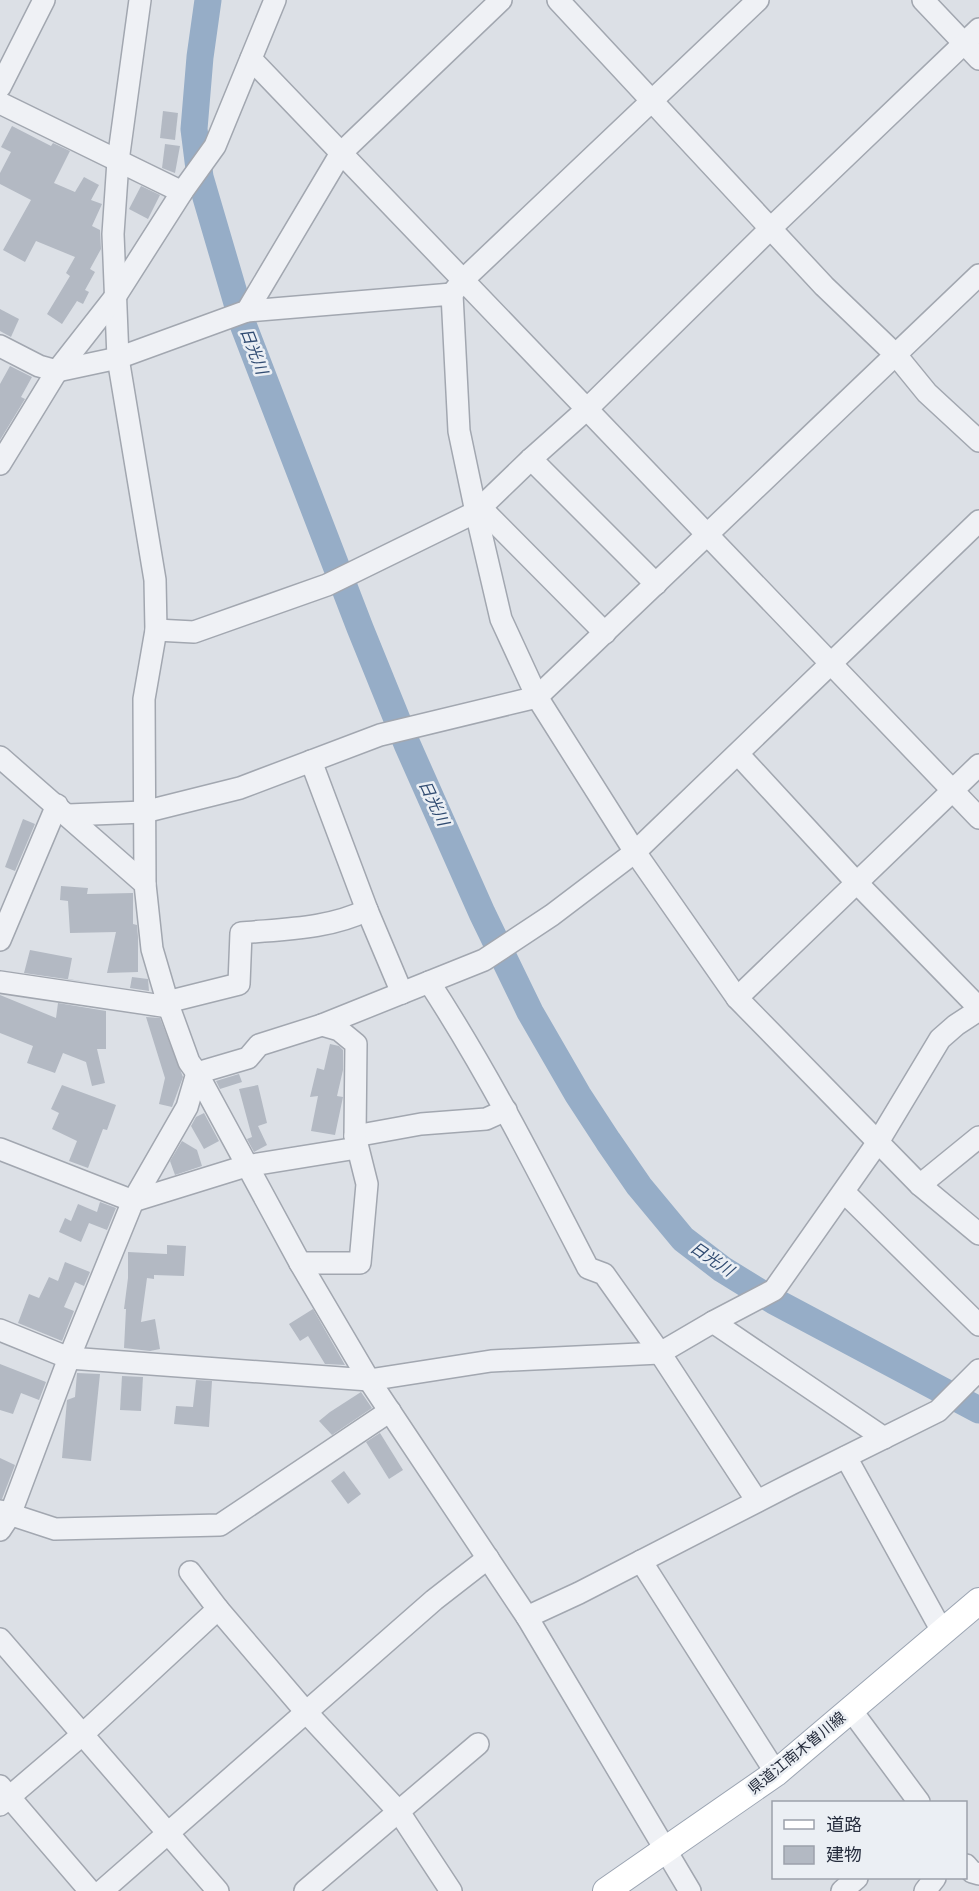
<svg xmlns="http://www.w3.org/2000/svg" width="979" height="1891" viewBox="0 0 979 1891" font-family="'DM Sans','Noto Sans JP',sans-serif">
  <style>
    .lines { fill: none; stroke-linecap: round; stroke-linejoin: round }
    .river { stroke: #96adc7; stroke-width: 27 }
    .building { fill: #b3b9c3 }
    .minor-casing { stroke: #a2a7b0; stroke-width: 24 }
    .major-casing { stroke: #9ba4b2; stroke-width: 28 }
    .minor { stroke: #eff1f5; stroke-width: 21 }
    .major { stroke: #fff; stroke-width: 26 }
    .labels { text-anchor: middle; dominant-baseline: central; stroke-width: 5; stroke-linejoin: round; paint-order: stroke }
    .street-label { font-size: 15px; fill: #262d3d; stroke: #ebeff4 }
    .water-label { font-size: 16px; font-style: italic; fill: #304b71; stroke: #ebeff4 }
  </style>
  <rect width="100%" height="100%" fill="#dce0e6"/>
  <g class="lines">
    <!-- river -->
    <polyline class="river" points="208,0 200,57 194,129 200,177 244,327 360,628 407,744 482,913 530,1012 578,1095 608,1141 639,1186 683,1239 722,1269 774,1301 979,1410"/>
  </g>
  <!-- building -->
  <g class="building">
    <polygon points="163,111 178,113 175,140 160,138"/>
    <polygon points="12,126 51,146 53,143 70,151 54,183 75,192 84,177 99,185 91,200 102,204 92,226 100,230 101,249 90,269 95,272 85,290 89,292 83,304 77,301 62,324 47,314 70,276 66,273 75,257 36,241 25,262 3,250 31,200 0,184 0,173 11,152 1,147"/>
    <polygon points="165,144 180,146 175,173 162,168"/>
    <polygon points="141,186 160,195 148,219 129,209"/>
    <polygon points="0,309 19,319 11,337 0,331"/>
    <polygon points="10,366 32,377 21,397 25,399 0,440 0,384"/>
    <polygon points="23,819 35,824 15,871 5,867"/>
    <polygon points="61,886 88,888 87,894 133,893 133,924 137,925 138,937 138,972 107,973 116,932 70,933 68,901 60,900"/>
    <polygon points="30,950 72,958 68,979 93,983 24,973"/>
    <polygon points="132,977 148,979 149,991 130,988"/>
    <polygon points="0,995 56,1018 58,1003 106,1011 106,1049 97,1049 105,1083 92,1086 86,1062 63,1053 55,1073 27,1063 33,1046 0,1033"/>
    <polygon points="146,1017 160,1018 183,1077 172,1107 159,1104 165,1078"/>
    <polygon points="330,1044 339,1046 343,1050 343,1070 337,1096 343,1097 335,1135 311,1131 318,1096 310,1097 317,1068 324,1070"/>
    <polygon points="239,1074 242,1082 220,1089 216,1081"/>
    <polygon points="62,1085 116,1105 107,1130 103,1129 88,1168 69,1161 77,1141 52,1129 59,1113 51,1109"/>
    <polygon points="258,1085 267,1123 258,1126 267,1145 254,1152 247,1139 252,1137 239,1089"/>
    <polygon points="204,1113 219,1141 204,1149 191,1126 196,1117"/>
    <polygon points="182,1141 197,1150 202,1166 175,1175 170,1161"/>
    <polygon points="100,1202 116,1208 107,1230 89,1223 81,1242 59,1232 65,1218 71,1221 78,1204 97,1212"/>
    <polygon points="167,1245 186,1246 184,1276 154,1275 154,1279 147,1278 141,1322 155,1319 160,1349 150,1351 124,1348 126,1309 124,1309 128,1278 128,1252 167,1254"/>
    <polygon points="65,1262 90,1272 84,1286 75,1282 64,1307 74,1311 62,1341 18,1323 29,1294 39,1298 49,1277 58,1281"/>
    <polygon points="313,1309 345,1365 325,1364 308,1336 300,1341 289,1324"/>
    <polygon points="0,1364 46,1382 39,1400 21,1393 13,1414 0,1410"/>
    <polygon points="77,1373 100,1374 91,1461 62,1458 67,1400 75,1397"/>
    <polygon points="122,1376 143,1377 141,1411 120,1410"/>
    <polygon points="196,1380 212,1381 209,1427 174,1424 176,1406 193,1407"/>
    <polygon points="361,1392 372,1408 332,1435 319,1421 330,1412"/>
    <polygon points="380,1433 403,1470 389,1479 366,1442"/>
    <polygon points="0,1458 15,1465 2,1499 0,1499"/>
    <polygon points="344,1471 361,1494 348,1504 331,1481"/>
  </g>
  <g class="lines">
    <defs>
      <g id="minor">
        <polyline points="140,0 118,161 113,234 118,358 155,580 156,630 144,699 145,884"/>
        <polyline points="558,0 824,286 896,355 927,393 979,441"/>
        <polyline points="923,0 979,59"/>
        <polyline points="251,59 979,818"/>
        <polyline points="0,87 44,0"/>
        <polyline points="0,103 182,192"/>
        <polyline points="455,290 463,280 758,0"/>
        <polyline points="247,311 452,294 459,431 476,512 501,619 537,697 635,852 737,998 920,1185 979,1234"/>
        <polyline points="0,346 39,366 57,371 118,358 247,311 341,153 501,0"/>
        <polyline points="531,459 656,584"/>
        <polyline points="0,464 57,371 115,297 182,192 215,146 275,0"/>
        <polyline points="480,507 605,633"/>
        <polyline points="156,630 194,632 327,585 476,512 531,459 587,409 771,228 979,29"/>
        <polyline points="738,754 857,883 979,1008"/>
        <polyline points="0,757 145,884 152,949 169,1007 189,1062 197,1073 300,1263 369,1380 527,1617 690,1891"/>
        <polyline points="311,761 367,910 402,993"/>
        <polyline points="68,815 144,812 240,788 380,735 537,697 979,275"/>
        <polyline points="0,940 57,805"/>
        <polyline points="0,982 169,1007"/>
        <path d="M429,982C489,1074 538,1171 588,1268L604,1274L660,1353L757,1501"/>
        <polyline points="737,998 979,765"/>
        <path d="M167,1002L239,984L241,933C283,929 329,929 367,910"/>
        <polyline points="322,1025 484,960 552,915 635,852 979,521"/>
        <polyline points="355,1136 421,1124 486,1119 506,1110"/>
        <polyline points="0,1149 133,1201 246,1166 357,1148"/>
        <polyline points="920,1185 979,1137"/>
        <polyline points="844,1192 979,1325"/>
        <polyline points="713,1322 884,1438"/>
        <polyline points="0,1330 69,1358 369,1380 491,1361 660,1353 713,1322 774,1290 878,1142 940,1039 956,1025 979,1010"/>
        <polyline points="846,1457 943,1633"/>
        <polyline points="0,1511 55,1529 220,1525 390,1411"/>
        <polyline points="0,1530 10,1515 69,1358 133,1201 187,1107 197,1073 248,1058 259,1045 322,1025 339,1030 356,1044 355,1136 367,1184 360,1263 300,1263"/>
        <polyline points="641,1561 776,1773"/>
        <polyline points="190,1572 218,1609 306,1712 399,1812 451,1891"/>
        <polyline points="527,1617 579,1593 791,1484 938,1411 979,1370"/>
        <polyline points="0,1639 218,1891"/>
        <polyline points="851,1710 919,1802"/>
        <polyline points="0,1786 90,1891"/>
        <polyline points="0,1805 83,1734 218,1609"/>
        <polyline points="966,1865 972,1872 979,1874"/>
        <polyline points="102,1891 434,1600 488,1558"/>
        <polyline points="305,1891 478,1744"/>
        <polyline points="842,1891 857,1878"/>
        <polyline points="925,1891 935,1878"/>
      </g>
      <polyline id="major" points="606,1891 776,1773 979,1601"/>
    </defs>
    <!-- minor casing -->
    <use href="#minor" class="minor-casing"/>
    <!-- major casing -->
    <use href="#major" class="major-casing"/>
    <!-- minor -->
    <use href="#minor" class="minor"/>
    <!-- major -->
    <use href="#major" class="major"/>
  </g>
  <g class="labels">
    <!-- street labels -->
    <g class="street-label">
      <text transform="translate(797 1753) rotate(-39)">県道江南木曽川線</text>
    </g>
    <!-- water labels -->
    <g class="water-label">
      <text transform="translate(254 351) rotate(69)">日光川</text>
      <text transform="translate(434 803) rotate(65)">日光川</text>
      <text transform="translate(712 1259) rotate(34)">日光川</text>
    </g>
  </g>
  <!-- legend -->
  <rect x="772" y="1801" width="195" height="78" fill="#ebeff4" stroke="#9ca1ab" stroke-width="1.5"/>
  <rect x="784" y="1820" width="30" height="9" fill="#ffffff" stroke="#9ca1ab" stroke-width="1.5"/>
  <text x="826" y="1831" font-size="18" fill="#262d3d">道路</text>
  <rect x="784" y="1846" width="30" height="18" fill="#b3b9c3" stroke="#9ca1ab" stroke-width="1.5"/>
  <text x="826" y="1861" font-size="18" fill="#262d3d">建物</text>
</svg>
